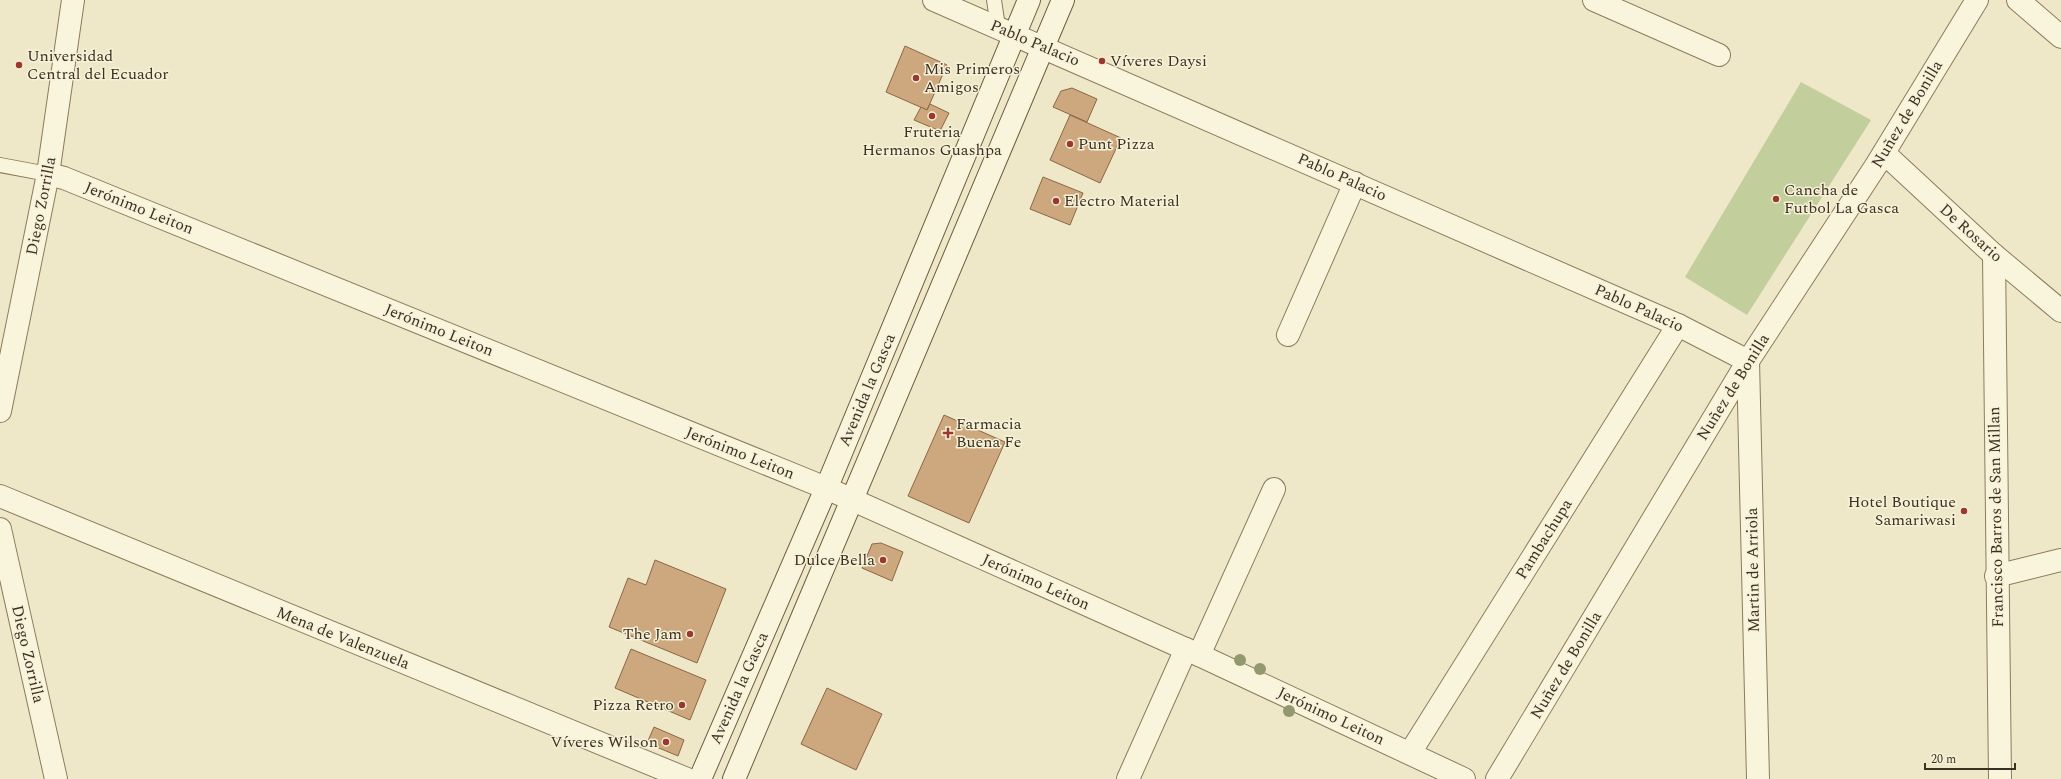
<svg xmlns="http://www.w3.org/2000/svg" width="2061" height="779" viewBox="0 0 2061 779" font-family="Spectral,serif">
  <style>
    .green { fill: #c2ce9c }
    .building { fill: #cda87e; stroke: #8b6743 }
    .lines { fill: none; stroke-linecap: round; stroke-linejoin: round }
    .lane-casing { stroke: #8c7b5d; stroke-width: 16 }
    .street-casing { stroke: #8c7b5d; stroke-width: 24 }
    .secondary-casing { stroke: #6e5c40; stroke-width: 24 }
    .lane { stroke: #f9f4dc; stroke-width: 14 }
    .street { stroke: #f9f4dc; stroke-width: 22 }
    .secondary { stroke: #f9f4dc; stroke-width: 22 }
    .tree { fill: #92996f }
    .poi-dot { fill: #9b382d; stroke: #f6f1d8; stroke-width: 1.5 }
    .labels { text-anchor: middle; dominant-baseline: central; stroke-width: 3; stroke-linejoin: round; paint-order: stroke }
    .street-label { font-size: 16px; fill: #3c3120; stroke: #f6f1d8 }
    .poi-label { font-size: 16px; fill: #3c3120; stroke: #f6f1d8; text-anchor: start }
  </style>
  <rect width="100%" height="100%" fill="#efe8c8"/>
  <!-- green -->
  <polygon class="green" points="1801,82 1871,120 1747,315 1685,277"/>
  <!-- building -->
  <g class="building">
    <polygon points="905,46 947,65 927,110 886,92"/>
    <polygon points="1072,88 1097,99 1087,122 1053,107 1061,91"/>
    <polygon points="930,104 949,113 940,131 914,120 921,107 927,110"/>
    <polygon points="1070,115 1121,138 1100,183 1050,160"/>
    <polygon points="1043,177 1083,193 1070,225 1030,209"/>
    <polygon points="944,415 1005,442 969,523 908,496"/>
    <polygon points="881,543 903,552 892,581 862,568 872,544"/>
    <polygon points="655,560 726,589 697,663 609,627 628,578 646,585"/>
    <polygon points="631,649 706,680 690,720 615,688"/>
    <polygon points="827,688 882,714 856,770 801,744"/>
    <polygon points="654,727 684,740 678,756 647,743"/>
  </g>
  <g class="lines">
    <defs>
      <g id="lane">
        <polyline points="994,0 998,27"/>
        <polyline points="0,165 48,174"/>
      </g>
      <g id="street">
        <polyline points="934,0 1678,325 1748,361"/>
        <polyline points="1594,0 1719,55"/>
        <polyline points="2018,0 2061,37"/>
        <polyline points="1884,153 1994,255 2061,311"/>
        <polyline points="48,174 64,178 826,488 1199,655 1464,779"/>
        <polyline points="1994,255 2000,779"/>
        <polyline points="1288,335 1355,183"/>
        <polyline points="1748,361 1758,779"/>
        <polyline points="0,411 48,174 73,0"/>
        <polyline points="0,496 687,779"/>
        <polyline points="0,529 56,779"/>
        <polyline points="1996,576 2061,560"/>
        <polyline points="1199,655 1274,489"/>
        <polyline points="1410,753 1678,325"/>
        <polyline points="1128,779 1186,649"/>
        <polyline points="1497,779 1748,361 1877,164 1977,0"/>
      </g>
      <g id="secondary">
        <polyline points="700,779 831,477 1029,0"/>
        <polyline points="734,779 1063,0"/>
      </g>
    </defs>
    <!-- lane casing -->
    <use href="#lane" class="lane-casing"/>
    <!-- street casing -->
    <use href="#street" class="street-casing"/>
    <!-- secondary casing -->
    <use href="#secondary" class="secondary-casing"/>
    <!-- lane -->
    <use href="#lane" class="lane"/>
    <!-- street -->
    <use href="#street" class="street"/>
    <!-- secondary -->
    <use href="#secondary" class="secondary"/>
  </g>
  <!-- trees -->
  <g class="tree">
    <circle cx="1240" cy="660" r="6"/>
    <circle cx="1260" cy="669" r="6"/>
    <circle cx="1289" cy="711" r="6"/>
  </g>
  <!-- markers -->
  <g class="poi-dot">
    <circle cx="1102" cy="61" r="4"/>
    <circle cx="19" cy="65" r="4"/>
    <circle cx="916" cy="78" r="4"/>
    <circle cx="932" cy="116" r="4"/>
    <circle cx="1070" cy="144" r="4"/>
    <circle cx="1776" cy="199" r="4"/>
    <circle cx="1056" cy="201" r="4"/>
    <path d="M946 427h4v4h4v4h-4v4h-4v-4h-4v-4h4z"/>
    <circle cx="1964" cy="511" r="4"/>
    <circle cx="883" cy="560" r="4"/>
    <circle cx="690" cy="634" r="4"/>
    <circle cx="682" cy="705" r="4"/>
    <circle cx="666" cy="742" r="4"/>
  </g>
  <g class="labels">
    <!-- street labels -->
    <g class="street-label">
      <text transform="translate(1035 43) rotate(23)">Pablo Palacio</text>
      <text transform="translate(1907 114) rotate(-59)">Nuñez de Bonilla</text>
      <text transform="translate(1342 177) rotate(24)">Pablo Palacio</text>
      <text transform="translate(41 206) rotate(-79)">Diego Zorrilla</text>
      <text transform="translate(139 208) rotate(22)">Jerónimo Leiton</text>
      <text transform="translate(1971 233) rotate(42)">De Rosario</text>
      <text transform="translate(1639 308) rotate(24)">Pablo Palacio</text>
      <text transform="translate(439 330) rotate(22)">Jerónimo Leiton</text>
      <text transform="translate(1733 387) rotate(-58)">Nuñez de Bonilla</text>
      <text transform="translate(867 390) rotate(-67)">Avenida la Gasca</text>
      <text transform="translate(740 453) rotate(22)">Jerónimo Leiton</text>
      <text transform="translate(1996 517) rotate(-91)">Francisco Barros de San Millan</text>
      <text transform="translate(1544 539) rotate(-58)">Pambachupa</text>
      <text transform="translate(1753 570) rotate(-91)">Martin de Arriola</text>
      <text transform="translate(1036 582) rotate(24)">Jerónimo Leiton</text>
      <text transform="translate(343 638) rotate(22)">Mena de Valenzuela</text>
      <text transform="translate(28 654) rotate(77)">Diego Zorrilla</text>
      <text transform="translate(1566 665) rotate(-59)">Nuñez de Bonilla</text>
      <text transform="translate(739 688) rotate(-66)">Avenida la Gasca</text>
      <text transform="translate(1331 716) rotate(25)">Jerónimo Leiton</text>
    </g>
    <!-- poi labels -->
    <g class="poi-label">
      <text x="27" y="56">Universidad<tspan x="27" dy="18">Central del Ecuador</tspan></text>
      <text x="1110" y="61">Víveres Daysi</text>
      <text x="924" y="69">Mis Primeros<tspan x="924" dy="18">Amigos</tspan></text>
      <text x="932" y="132" text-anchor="middle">Fruteria<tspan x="932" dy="18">Hermanos Guashpa</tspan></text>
      <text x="1078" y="144">Punt Pizza</text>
      <text x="1784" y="190">Cancha de<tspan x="1784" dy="18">Futbol La Gasca</tspan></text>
      <text x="1064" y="201">Electro Material</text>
      <text x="956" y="424">Farmacia<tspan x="956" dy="18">Buena Fe</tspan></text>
      <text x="1956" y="502" text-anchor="end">Hotel Boutique<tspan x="1956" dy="18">Samariwasi</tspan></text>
      <text x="875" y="560" text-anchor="end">Dulce Bella</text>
      <text x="682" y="634" text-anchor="end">The Jam</text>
      <text x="674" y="705" text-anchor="end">Pizza Retro</text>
      <text x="658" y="742" text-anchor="end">Víveres Wilson</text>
    </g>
  </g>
  <!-- scale -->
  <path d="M1925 763v6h90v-6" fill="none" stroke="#3c3120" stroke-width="2"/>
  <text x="1931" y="763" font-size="12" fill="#3c3120" stroke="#f6f1d8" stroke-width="3" paint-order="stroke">20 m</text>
</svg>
